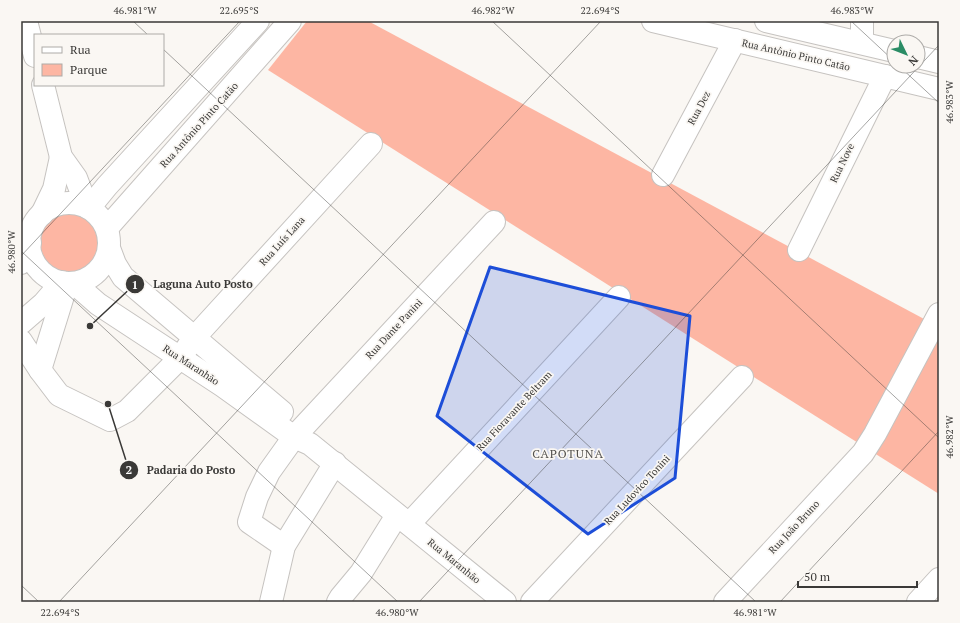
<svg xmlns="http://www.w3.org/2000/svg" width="960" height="623" viewBox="0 0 960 623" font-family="'PT Serif',serif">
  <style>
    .green { fill: #fdb6a3 }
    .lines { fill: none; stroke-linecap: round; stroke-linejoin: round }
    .minor-casing { stroke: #c6c3c0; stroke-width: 24 }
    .major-casing { stroke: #c6c3c0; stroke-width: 24 }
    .minor { stroke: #fff; stroke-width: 22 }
    .major { stroke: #fff; stroke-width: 22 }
    .marked { fill: #1d4ed8; fill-opacity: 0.2; stroke: #1d4ed8; stroke-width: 3; stroke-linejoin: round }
    .ticks { fill: none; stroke: #3a3937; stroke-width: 1; stroke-opacity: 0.45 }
    .labels { text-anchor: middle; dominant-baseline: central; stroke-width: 3.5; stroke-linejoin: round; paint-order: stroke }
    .street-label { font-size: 10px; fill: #3a3937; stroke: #faf7f3 }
    .quarter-label { font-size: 12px; letter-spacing: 1px; fill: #52504d; stroke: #faf7f3 }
    .leader { fill: none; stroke: #3a3937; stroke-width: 1.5 }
    .callout-dot { fill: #3a3937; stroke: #faf7f3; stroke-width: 1.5 }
    .mark-label { font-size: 12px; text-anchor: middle; font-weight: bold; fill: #fff }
    .callout-label { font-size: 11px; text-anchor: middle; font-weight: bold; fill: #3a3937; stroke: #faf7f3; stroke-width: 3.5; stroke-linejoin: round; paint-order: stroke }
    .neatline { fill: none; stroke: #3a3937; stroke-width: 1.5 }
    .ticks-label { font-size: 10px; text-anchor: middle; fill: #3a3937 }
  </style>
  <rect width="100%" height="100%" fill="#faf7f3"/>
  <!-- green -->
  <g class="green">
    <polygon points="307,21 368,21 939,327 939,494 268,70"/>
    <path d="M66,208C73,209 79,209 84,213C107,227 106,266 78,273C74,274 69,274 65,274C54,275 43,268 38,257C30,242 43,218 57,210C60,209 64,209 66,208Z"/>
  </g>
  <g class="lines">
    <defs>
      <g id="minor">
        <polyline points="862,43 862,21"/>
        <polyline points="663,175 735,40"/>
        <polyline points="799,250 885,76"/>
        <polyline points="21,263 30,243"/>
        <polyline points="21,323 44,303 62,282"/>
        <polyline points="21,341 40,370 59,395 110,420 127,411 180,358 194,338 371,144"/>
        <polyline points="40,370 67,283"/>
        <polyline points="409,524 619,297"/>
        <polyline points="284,546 249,522 257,497 269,472 294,437 494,222"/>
        <polyline points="271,602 284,546 335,463"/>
        <polyline points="338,602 341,597 361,573 397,515"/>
        <polyline points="532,602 742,377"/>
        <polyline points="725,602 863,453 875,434 939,314"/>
        <polyline points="918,602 939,579"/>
      </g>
      <g id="major">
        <polyline points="26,21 35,56"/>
        <polyline points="653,21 939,89"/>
        <polyline points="766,21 894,51"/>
        <polyline points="918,57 939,62"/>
        <polyline points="43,85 61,157 76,178 87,207"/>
        <circle cx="69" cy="243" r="40"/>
        <polyline points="89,208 107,186 258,21"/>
        <polyline points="42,214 54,189 61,157"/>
        <polyline points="107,228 290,21"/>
        <polyline points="109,248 115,264 123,277 282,412"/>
        <polyline points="74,283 98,304 223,386 294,437 310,444 505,602"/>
      </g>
    </defs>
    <!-- minor casing -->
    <use href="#minor" class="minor-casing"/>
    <!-- major casing -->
    <use href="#major" class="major-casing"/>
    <!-- minor -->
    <use href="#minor" class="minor"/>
    <!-- major -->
    <use href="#major" class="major"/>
  </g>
  <!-- marked area -->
  <path class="marked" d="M490,267L690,316L675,478L588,534L437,416Z"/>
  <!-- ticks -->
  <path class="ticks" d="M133,21L148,35M492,21L939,438M851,21L894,61M163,49L756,602M899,66L939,103M21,251L398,602M21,256L240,21M21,585L39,602M59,602L601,21M419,602L939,45M780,602L939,431"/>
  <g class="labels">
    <!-- street labels -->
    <g class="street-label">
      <text transform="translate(796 55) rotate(13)">Rua Antônio Pinto Catão</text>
      <text transform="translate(699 108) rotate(-62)">Rua Dez</text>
      <text transform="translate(199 125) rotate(-48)">Rua Antônio Pinto Catão</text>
      <text transform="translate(842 163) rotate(-64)">Rua Nove</text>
      <text transform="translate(282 241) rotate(-48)">Rua Luís Lana</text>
      <text transform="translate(394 329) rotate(-47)">Rua Dante Panini</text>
      <text transform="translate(191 365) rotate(33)">Rua Maranhão</text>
      <text transform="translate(514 411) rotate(-47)">Rua Fioravante Beltram</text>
      <text transform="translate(637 490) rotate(-47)">Rua Ludovico Tonini</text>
      <text transform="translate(794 527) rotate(-47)">Rua João Bruno</text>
      <text transform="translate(454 561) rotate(39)">Rua Maranhão</text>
    </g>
    <!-- quarter labels -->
    <g class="quarter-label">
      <text x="568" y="453">CAPOTUNA</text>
    </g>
  </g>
  <!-- callouts -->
  <path class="leader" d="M90 326L135 284M108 404L129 470"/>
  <g class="callout-dot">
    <circle cx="90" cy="326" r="4"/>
    <circle cx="108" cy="404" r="4"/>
    <circle cx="135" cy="284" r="10"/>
    <circle cx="129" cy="470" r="10"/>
  </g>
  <g class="mark-label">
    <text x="135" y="289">1</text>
    <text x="129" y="474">2</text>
  </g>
  <g class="callout-label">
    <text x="203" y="288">Laguna Auto Posto</text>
    <text x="191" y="474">Padaria do Posto</text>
  </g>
  <!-- border -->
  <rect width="960" height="623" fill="none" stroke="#faf7f3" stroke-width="44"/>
  <!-- legend -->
  <rect x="34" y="34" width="130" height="52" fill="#faf7f3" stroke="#adaba8"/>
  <rect x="42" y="47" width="20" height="6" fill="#ffffff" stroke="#adaba8"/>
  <text x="70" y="54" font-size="12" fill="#3a3937">Rua</text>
  <rect x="42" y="64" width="20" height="12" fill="#fdb6a3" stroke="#adaba8"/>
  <text x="70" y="74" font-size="12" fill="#3a3937">Parque</text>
  <!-- north arrow -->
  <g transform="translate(906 54) rotate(133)"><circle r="19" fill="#faf7f3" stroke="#adaba8"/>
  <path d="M0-3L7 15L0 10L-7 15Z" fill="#2a8c65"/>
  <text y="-6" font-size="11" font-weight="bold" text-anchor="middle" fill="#3a3937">N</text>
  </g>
  <!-- scale -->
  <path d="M798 581v6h119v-6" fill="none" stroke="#3a3937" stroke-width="2"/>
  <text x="804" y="581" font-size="12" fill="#3a3937" stroke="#faf7f3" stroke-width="3" paint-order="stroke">50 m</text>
  <rect x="22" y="22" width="916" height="579" class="neatline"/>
  <g class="ticks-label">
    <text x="135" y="14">46.981°W</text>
    <text x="239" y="14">22.695°S</text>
    <text x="493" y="14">46.982°W</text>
    <text x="600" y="14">22.694°S</text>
    <text x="852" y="14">46.983°W</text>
    <text transform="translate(949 102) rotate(-90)" y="4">46.983°W</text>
    <text transform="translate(11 252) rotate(-90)" y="4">46.980°W</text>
    <text transform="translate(949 437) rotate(-90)" y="4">46.982°W</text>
    <text x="60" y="616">22.694°S</text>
    <text x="397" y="616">46.980°W</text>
    <text x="755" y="616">46.981°W</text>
  </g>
</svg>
